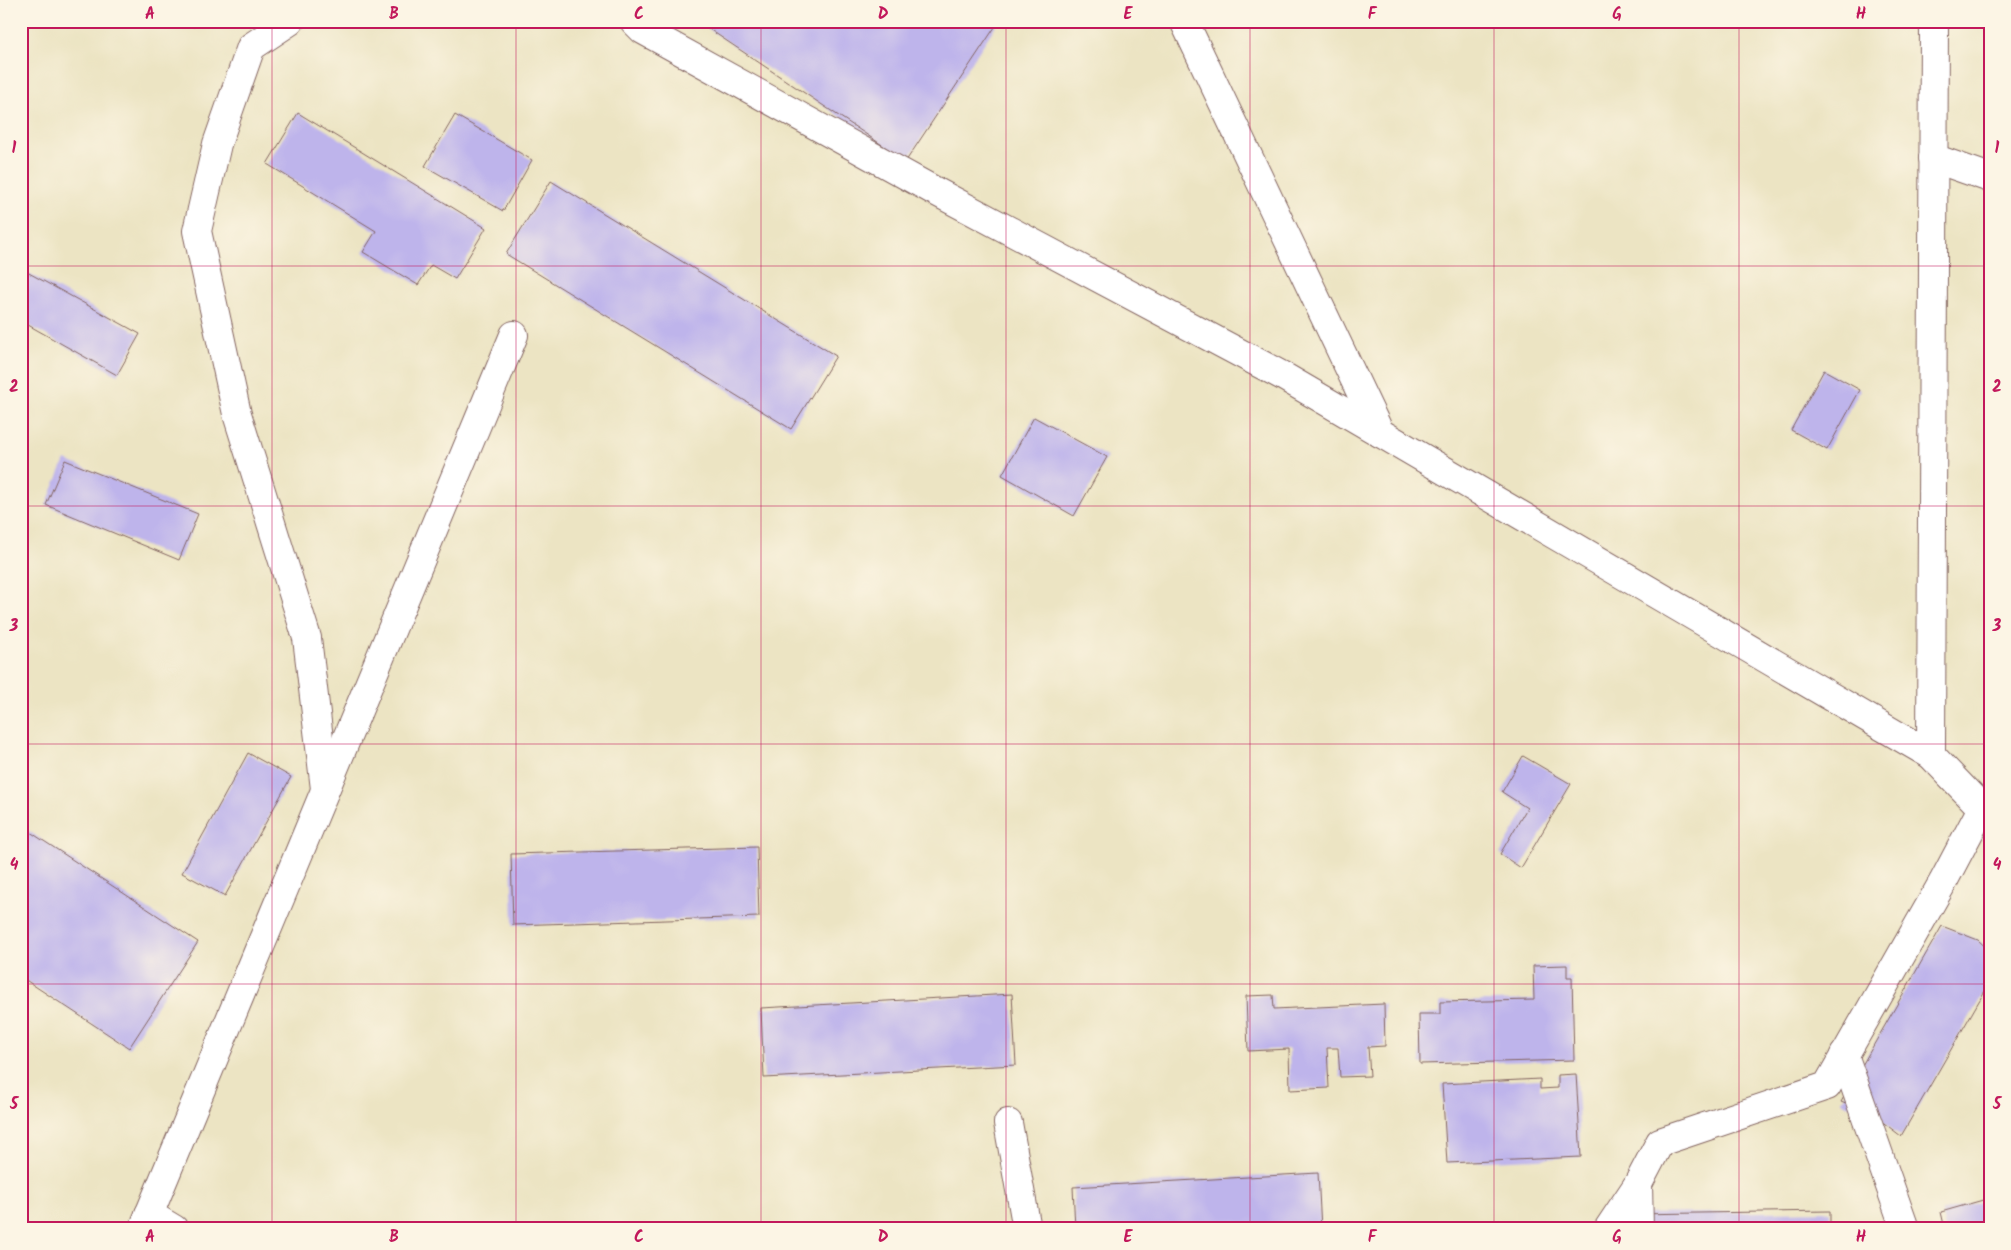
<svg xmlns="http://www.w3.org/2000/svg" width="2011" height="1250" viewBox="0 0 2011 1250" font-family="Kalam,sans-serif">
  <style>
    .building { fill: #beb4eb }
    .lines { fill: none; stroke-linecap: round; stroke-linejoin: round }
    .minor-casing { stroke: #836460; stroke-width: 30 }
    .minor { stroke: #fff; stroke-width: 28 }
    .grid { fill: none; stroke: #c2185b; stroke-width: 1; stroke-opacity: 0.55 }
    .neatline { fill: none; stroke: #c2185b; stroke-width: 2 }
    .grid-label { font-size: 16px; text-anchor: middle; font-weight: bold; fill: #c2185b }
  </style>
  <rect width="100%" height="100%" fill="#fcf5e5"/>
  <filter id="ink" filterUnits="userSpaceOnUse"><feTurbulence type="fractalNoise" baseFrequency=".02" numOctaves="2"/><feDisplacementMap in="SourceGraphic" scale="10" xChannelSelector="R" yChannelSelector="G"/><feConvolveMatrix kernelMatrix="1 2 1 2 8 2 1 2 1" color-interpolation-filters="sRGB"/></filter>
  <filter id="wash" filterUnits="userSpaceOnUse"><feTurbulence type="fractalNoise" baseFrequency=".0096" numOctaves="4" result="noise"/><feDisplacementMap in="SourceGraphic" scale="20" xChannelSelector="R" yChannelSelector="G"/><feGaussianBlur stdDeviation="1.12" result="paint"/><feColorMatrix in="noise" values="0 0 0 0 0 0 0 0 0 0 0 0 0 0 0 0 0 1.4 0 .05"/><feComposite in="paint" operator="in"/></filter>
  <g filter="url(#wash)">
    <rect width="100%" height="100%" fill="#ece4c3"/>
    <g id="blocks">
      <!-- building -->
      <g class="building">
        <polygon points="181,21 197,21 194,27"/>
        <polygon points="697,21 999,21 906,161"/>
        <polygon points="298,113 486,228 455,279 431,265 418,285 363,252 376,231 267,164"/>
        <polygon points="455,115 532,160 503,211 425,166"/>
        <polygon points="551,181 836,356 791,429 506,254"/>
        <polygon points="27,272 140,334 117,375 21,321 21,282"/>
        <polygon points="1824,370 1860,390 1827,450 1791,430"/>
        <polygon points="1034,417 1107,457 1074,516 1002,475"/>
        <polygon points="65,460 198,514 179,560 46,505"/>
        <polygon points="248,753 291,777 225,896 182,873"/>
        <polygon points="1523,756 1571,784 1521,868 1500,854 1527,808 1502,792"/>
        <polygon points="21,826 198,942 129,1048 21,977"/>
        <polygon points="757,847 759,917 513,925 511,854"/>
        <polygon points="1942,926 1978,940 1990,951 1990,982 1901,1136 1876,1117 1841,1102"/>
        <polygon points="1567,965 1567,977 1572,977 1574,1060 1420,1064 1419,1014 1440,1014 1440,1002 1534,1000 1533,966"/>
        <polygon points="1012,994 1016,1065 764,1078 761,1008"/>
        <polygon points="1273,995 1274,1009 1384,1004 1385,1046 1368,1047 1370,1076 1340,1077 1338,1048 1327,1048 1329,1088 1290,1090 1289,1049 1248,1051 1246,996"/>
        <polygon points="1576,1074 1581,1157 1447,1163 1442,1084 1540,1079 1540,1089 1558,1088 1558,1075"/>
        <polygon points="1318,1173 1321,1229 1075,1229 1073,1187"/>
        <polygon points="1990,1198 1990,1229 1945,1229 1941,1212"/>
        <polygon points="1830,1211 1830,1229 1633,1229 1633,1214"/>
      </g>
    </g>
  </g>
  <g filter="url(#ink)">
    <use href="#blocks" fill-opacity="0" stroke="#836460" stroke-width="1"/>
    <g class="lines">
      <defs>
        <g id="minor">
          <polyline points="290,21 251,47 217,144 197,231 237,414 307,638 325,789"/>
          <polyline points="634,21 643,30 933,190 1283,376 1931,755 1982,808 1990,812"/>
          <polyline points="1184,21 1380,433"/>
          <polyline points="1933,158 1990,178"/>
          <polyline points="1931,755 1934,21"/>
          <polyline points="1844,1055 1905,1229"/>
          <polyline points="1008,1123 1027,1229"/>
          <polyline points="1638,1184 1639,1229"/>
          <polyline points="149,1214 174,1229"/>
          <polyline points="143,1229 514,335"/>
          <polyline points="1608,1229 1638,1184 1660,1142 1827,1086 1943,882 1982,808"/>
        </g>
      </defs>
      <!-- minor casing -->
      <use href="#minor" class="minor-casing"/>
      <!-- minor -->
      <use href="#minor" class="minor"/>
    </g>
  </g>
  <!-- grid -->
  <path class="grid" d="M272,21V1229M516,21V1229M761,21V1229M1006,21V1229M1250,21V1229M1494,21V1229M1739,21V1229M21,266H1990M21,506H1990M21,744H1990M21,984H1990"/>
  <!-- margin -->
  <rect width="2011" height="1250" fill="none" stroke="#fcf5e5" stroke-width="55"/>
  <rect x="28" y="28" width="1956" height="1194" class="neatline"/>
  <g class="grid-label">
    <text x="150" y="19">A</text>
    <text x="394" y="19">B</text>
    <text x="639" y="19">C</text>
    <text x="883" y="19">D</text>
    <text x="1128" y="19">E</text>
    <text x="1372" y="19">F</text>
    <text x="1617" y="19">G</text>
    <text x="1861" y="19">H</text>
    <text x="14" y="153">1</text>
    <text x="1997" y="153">1</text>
    <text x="14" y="392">2</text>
    <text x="1997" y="392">2</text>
    <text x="14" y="631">3</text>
    <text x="1997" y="631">3</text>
    <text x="14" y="870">4</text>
    <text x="1997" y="870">4</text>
    <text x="14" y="1109">5</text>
    <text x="1997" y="1109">5</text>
    <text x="150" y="1242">A</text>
    <text x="394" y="1242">B</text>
    <text x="639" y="1242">C</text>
    <text x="883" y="1242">D</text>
    <text x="1128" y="1242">E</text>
    <text x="1372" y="1242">F</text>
    <text x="1617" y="1242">G</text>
    <text x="1861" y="1242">H</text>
  </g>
</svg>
